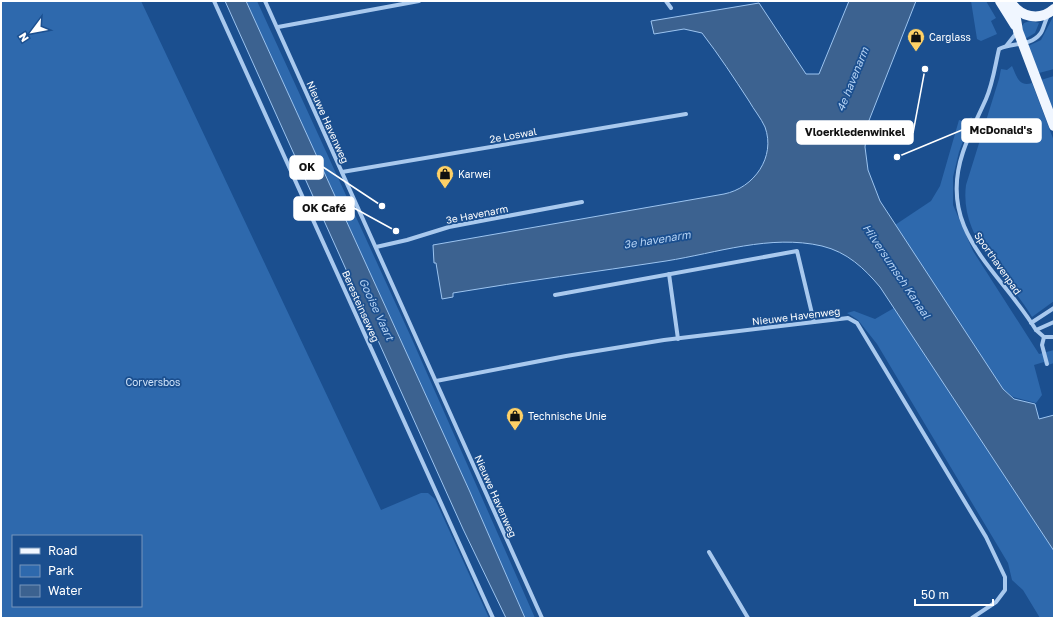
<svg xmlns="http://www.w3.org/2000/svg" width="1055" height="619" viewBox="0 0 1055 619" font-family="'Golos Text',sans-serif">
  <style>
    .green { fill: #2e69ad; fill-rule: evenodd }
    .water { fill: #3c6290; stroke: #9cc4f0 }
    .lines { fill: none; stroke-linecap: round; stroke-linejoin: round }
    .minor { stroke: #a9c9ee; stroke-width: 4 }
    .primary { stroke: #f0f6ff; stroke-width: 10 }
    .labels { text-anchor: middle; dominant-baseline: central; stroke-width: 3.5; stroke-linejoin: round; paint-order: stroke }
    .poi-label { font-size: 10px; fill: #fff; stroke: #1b4f8f; text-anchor: start }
    .street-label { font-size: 10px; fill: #fff; stroke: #1b4f8f }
    .park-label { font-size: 10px; fill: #cfe3fa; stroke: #1b4f8f }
    .water-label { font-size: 11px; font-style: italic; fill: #b5d3f5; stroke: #1b4f8f }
    .leader { fill: none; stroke: #fff; stroke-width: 1.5 }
    .callout-dot { fill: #fff; stroke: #1b4f8f; stroke-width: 1.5 }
    .callout { fill: #fff; stroke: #fff; stroke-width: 1.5 }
    .callout-label { font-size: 11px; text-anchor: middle; font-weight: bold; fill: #111 }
  </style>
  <rect width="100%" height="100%" fill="#1b4f8f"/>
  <!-- green -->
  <g class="green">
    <path d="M1,1H141L381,510L421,493H428L435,499L489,618H1ZM13,536H141V606H13Z"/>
    <polygon points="246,1 257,1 411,337 535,618 525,618 470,492"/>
    <polygon points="971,1 986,1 996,18 991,21 997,34 981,41 977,39"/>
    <polygon points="1054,15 1054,69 1039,73 1028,46 1041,40"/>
    <polygon points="1030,21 1039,23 1035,33 1025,39 1022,26 1024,23"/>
    <path d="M1012,66C1017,77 1019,87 1032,83L1054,141V301L1032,317C1007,275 959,239 966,185L999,79L1001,69L1007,70Z"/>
    <polygon points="1054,76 1054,114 1041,80"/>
    <polygon points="972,117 959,152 953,177 953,205 973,251 1039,354 1054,350 1054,363 1045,366 1044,362 1034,365 1042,395 1036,403 1013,397 1003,389 895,225 931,201 940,186 959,120 963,121"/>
    <polygon points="894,308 1054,551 1054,618 1040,618 1023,590 1012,580 1008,563 877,344 858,320 847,313 854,311 875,319"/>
  </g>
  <!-- water -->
  <g class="water">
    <polygon points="225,1 246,1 470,492 525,618 506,618 463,529"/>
    <path d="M849,1H916L868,123L865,147L868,170L880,201L1003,389L1014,399L1035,404L1039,419L1054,415V551L880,287C864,268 847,252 822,246C770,234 717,253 666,261C595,272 524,281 453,293V297L442,299L436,263H434L433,245L724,194C754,188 776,157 765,127C761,118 754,110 749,101C734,78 719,55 702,33L684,29L654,34L651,21L759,3L806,74H819Z"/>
  </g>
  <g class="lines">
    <!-- minor -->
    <g class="minor">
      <polyline points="214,1 493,618"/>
      <polyline points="265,1 542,618"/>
      <polyline points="666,1 671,8"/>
      <path d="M1048,16C1044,22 1044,29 1040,34C1030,47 1011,42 999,49C995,66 993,83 986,99C978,117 969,134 963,152C936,232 1000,270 1036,330L1044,337H1054"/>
      <polyline points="278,27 419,1"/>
      <polyline points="1007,45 1018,31"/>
      <polyline points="342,172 686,114"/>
      <polyline points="376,247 407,240 449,227 582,202"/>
      <polyline points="669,274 678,339"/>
      <polyline points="555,295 797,251 814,322"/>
      <polyline points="1031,323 1054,308"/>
      <polyline points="1036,330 1054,322"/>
      <polyline points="1044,337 1042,345 1047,364"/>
      <polyline points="436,381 566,356 664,340 848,318 857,323 986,537 1005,577 1005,590 996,602 972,618"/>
      <polyline points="709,552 748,618"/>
    </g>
    <!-- primary -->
    <g class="primary">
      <polyline points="1000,1 1015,25"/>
      <path d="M1010,1C1020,17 1039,22 1054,9"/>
      <polyline points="1014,7 1018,31 1054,126"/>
    </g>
  </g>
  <!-- icons -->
  <defs>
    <symbol id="shop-pin" viewBox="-11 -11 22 30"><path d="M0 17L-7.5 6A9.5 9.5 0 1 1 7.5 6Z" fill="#ffd166" stroke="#1b4f8f"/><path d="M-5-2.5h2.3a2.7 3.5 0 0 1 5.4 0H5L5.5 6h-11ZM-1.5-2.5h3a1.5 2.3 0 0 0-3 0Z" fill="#111"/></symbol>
  </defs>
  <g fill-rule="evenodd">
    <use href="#shop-pin" x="906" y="27" width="20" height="27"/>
    <use href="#shop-pin" x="435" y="164" width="20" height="27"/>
    <use href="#shop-pin" x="505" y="406" width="20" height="27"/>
  </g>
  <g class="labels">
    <!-- poi labels -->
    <g class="poi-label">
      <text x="929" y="37">Carglass</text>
      <text x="458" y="174">Karwei</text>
      <text x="528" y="416">Technische Unie</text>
    </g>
    <!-- street labels -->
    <g class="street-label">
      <text transform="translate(328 122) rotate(66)">Nieuwe Havenweg</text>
      <text transform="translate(513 135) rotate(-10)">2e Loswal</text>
      <text transform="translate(477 214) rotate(-11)">3e Havenarm</text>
      <text transform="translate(998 263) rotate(55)">Sporthavenpad</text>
      <text transform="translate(361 306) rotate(66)">Beresteinseweg</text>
      <text transform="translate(796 316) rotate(-7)">Nieuwe Havenweg</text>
      <text transform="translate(496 496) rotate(66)">Nieuwe Havenweg</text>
    </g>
    <!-- park labels -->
    <g class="park-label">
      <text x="153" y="382">Corversbos</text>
    </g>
    <!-- water labels -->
    <g class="water-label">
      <text transform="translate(852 79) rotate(-68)">4e havenarm</text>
      <text transform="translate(657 239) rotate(-9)">3e havenarm</text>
      <text transform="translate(897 271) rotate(56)">Hilversumsch Kanaal</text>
      <text transform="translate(377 309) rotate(65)">Gooise Vaart</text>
    </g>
  </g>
  <!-- callouts -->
  <path class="leader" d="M897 157L962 130M925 69L913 133M382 206L323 167M396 231L354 208"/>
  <g class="callout-dot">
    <circle cx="897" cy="157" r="4"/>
    <circle cx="925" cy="69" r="4"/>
    <circle cx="382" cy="206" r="4"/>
    <circle cx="396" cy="231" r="4"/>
  </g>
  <g class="callout">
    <rect x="962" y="119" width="79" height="23" rx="4"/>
    <rect x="797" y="121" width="116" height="23" rx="4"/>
    <rect x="290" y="156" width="33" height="23" rx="4"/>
    <rect x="294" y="197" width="60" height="23" rx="4"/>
  </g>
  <g class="callout-label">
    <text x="1001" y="134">McDonald's</text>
    <text x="855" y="136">Vloerkledenwinkel</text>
    <text x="307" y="171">OK</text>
    <text x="324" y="212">OK Café</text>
  </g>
  <!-- border -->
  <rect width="1055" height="619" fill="none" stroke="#ffffff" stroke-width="4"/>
  <!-- legend -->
  <rect x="12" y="535" width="130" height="72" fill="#1b4f8f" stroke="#7695bc"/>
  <rect x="20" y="548" width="20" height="6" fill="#f0f6ff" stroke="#7695bc"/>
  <text x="48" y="555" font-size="12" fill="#ffffff">Road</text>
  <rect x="20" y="565" width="20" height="12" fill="#2e69ad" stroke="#7695bc"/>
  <text x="48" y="575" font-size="12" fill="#ffffff">Park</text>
  <rect x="20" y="585" width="20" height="12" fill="#3c6290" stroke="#7695bc"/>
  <text x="48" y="595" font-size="12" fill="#ffffff">Water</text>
  <!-- north arrow -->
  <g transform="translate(32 32) rotate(238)" stroke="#1b4f8f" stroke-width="3" paint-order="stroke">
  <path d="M0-3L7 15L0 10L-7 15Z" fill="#ffffff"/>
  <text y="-6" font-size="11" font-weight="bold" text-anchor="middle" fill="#ffffff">N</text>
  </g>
  <!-- scale -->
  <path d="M915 599v6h78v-6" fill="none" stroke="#ffffff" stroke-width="2"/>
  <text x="921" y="599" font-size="12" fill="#ffffff" stroke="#1b4f8f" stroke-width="3" paint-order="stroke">50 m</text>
</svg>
